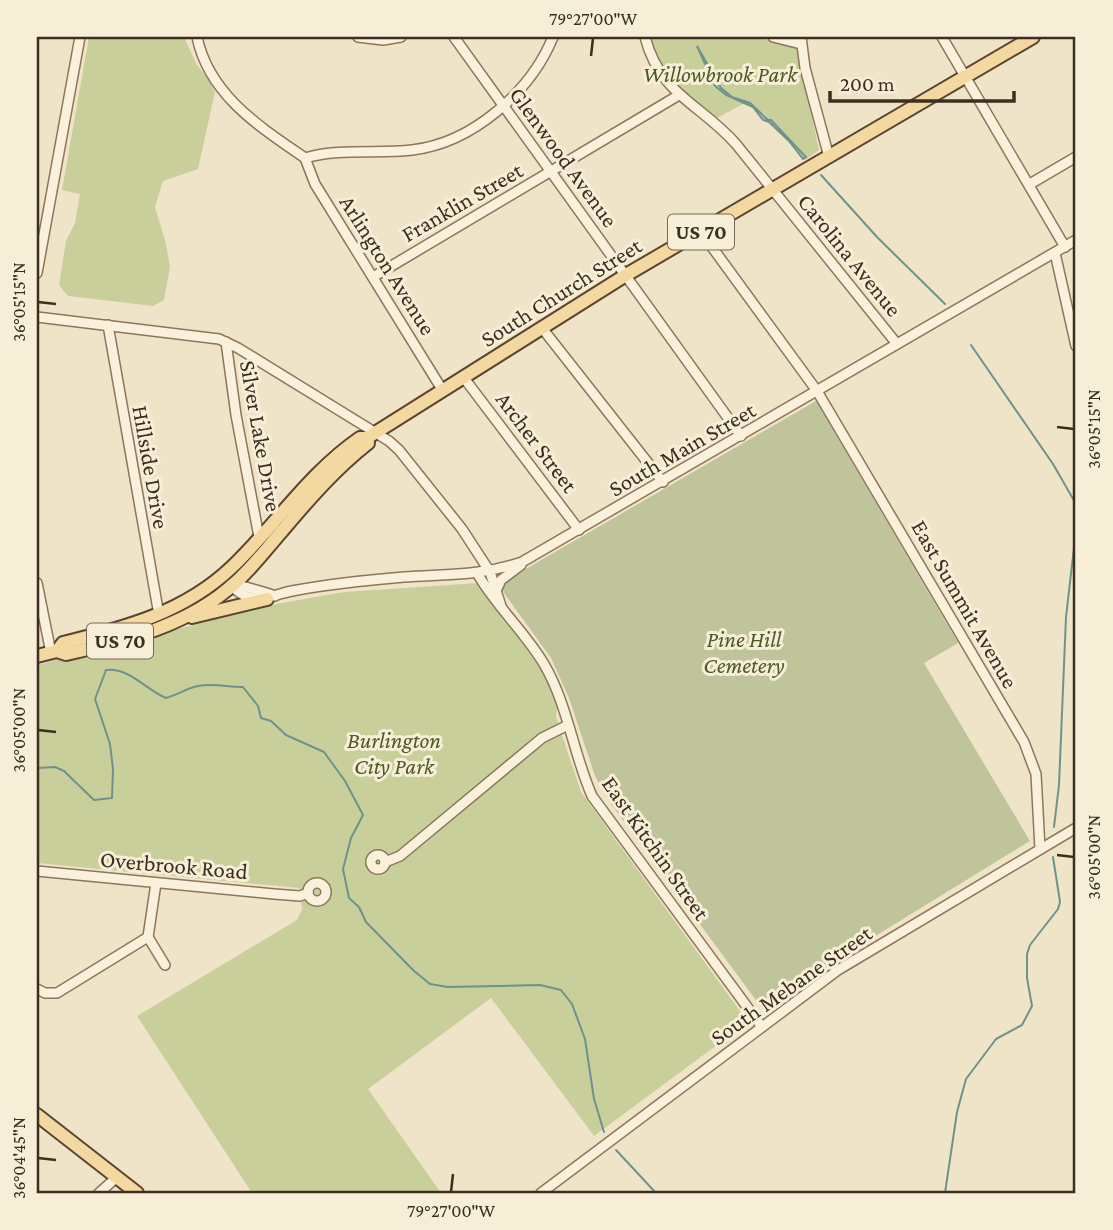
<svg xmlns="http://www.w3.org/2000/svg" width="1113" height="1230" viewBox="0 0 1113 1230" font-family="'Crimson Pro',serif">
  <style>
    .green { fill: #c9cf9b }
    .cemetery { fill: #bfc49a }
    .water { fill: #a9c4bc; stroke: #6f938a; stroke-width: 2 }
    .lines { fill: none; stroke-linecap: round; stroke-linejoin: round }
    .stream { stroke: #6f938a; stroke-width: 2 }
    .minor-casing { stroke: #8d765c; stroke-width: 12 }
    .major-casing { stroke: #5b4430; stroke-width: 16 }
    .minor { stroke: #faf1dc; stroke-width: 9 }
    .major { stroke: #f3d9a0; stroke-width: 12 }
    .ticks { fill: none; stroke: #3d2e20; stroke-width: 2.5 }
    .labels { text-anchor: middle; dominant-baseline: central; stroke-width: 6; stroke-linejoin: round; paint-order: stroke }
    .shield { fill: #f7eed8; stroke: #756857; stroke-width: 2 }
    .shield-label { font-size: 21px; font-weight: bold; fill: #3d2e20 }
    .park-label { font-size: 23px; font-style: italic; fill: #4d5a26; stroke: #f7eed8 }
    .street-label { font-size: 23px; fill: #3d2e20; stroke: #f7eed8 }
    .neatline { fill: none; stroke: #3d2e20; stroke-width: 2.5 }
    .ticks-label { font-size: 18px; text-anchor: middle; fill: #3d2e20 }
  </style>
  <rect width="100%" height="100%" fill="#f0e4c8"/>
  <!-- green -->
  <g class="green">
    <polygon points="89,37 184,37 197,65 207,77 215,92 198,169 163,181 155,207 166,244 170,267 164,300 153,306 68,296 59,285 66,241 75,223 80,194 62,190"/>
    <path d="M649,37H753L797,47L819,150L805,160L763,113L745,103L717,118C686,95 661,75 649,37Z"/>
    <polygon points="478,583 544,666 559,696 556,717 581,792 748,1022 594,1136 491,998 368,1089 441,1193 252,1193 137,1016 297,920 302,909 299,888 37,863 37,665 276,604 344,592"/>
  </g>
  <!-- cemetery -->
  <polygon class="cemetery" points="816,401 958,643 924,663 1030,841 851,951 764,1011 611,804 595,776 569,698 551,658 504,593 502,586 505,581"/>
  <!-- water -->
  <polygon class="water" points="697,46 721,88 732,97 750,103 768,120 771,120 806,157 803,159 789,141 769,122 763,120 753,107 726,95 715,86"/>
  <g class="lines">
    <!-- stream -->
    <g class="stream">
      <polyline points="821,175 877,237 945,304"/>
      <polyline points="971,345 1053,464 1076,504"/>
      <path d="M37,768L55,767L64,771L94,800L112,798L113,769L110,744L95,699L106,670C129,667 146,690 166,698C177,695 187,688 198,686C214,683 227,687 243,687L258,706L261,718L271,721L286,735L324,752L345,781L363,815L351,838L343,869L349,898L359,907L366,922L414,971L430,984L448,987L540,985L561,990L572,1004L585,1039L594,1099L604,1132"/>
      <polyline points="1054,827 1059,785 1066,617 1076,530"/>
      <polyline points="616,1150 656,1193"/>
      <polyline points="945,1193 957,1112 966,1079 996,1039 1022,1025 1032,1006 1027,978 1027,954 1030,945 1058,909 1060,902 1053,857"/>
    </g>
    <defs>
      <g id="minor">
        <path d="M197,37C209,95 260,127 305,158C340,148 377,154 412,150C473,143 531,91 553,37"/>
        <polyline points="358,37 383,40 401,37"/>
        <polyline points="454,37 741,436"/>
        <path d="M645,37C660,95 701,104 736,144L897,344"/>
        <polyline points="773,37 801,44"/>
        <polyline points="801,37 805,68 829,157"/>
        <polyline points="942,37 1065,247"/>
        <polyline points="305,158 315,184 443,391"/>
        <polyline points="1030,184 1076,157"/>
        <polyline points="701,232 817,391 1024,742 1036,774 1040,849"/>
        <polyline points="1055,253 1076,346"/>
        <polyline points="37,273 80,37"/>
        <polyline points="373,277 679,95"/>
        <polyline points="37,317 219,339 238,348 389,441 399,450 462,529 490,572 501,606"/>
        <polyline points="108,325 159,615"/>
        <polyline points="542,328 663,482"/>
        <polyline points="226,342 236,415 259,537"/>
        <polyline points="464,378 579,530"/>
        <path d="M477,573C496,606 525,632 544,664C568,705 573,753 592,796L762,1027"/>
        <polyline points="37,583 51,653"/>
        <path d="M236,585V590C254,606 272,595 292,591C329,584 367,580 404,577C446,574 481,576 522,562L1076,240"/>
        <path d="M236,585C240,585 271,594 275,596"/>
        <polyline points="496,591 501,580 521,565"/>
        <circle cx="378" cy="862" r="7"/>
        <polyline points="385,862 400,856 542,738 568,725"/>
        <polyline points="37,871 274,894 300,896 308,893"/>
        <circle cx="317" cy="892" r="9"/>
        <polyline points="148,937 165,965"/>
        <polyline points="37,989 45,993 57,993 148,937 156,883"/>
        <polyline points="99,1193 117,1177"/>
        <polyline points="541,1193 838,970 1076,828"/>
      </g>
      <g id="major">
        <polyline points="192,617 267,599"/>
        <path d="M57,651L63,643C125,628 185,612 232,567C276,525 309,473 360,438H367L626,275L1033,37"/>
        <path d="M37,656L57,651L66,654C127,640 189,626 236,582C253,567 267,548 282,531C309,499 335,469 368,443L367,438"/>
        <polyline points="37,1115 137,1193"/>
      </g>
    </defs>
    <!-- minor casing -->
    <use href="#minor" class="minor-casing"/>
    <!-- major casing -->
    <use href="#major" class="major-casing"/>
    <!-- minor -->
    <use href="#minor" class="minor"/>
    <!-- major -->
    <use href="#major" class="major"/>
  </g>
  <!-- ticks -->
  <path class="ticks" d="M591,56L593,38M38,302L56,304M1057,427L1074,429M38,730L56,732M1057,855L1074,857M38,1158L56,1160M451,1192L453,1174"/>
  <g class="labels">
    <!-- shield labels -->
    <g class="shield">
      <rect x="668" y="214.5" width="66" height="35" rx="5"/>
      <rect x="87" y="623.5" width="66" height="35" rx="5"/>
    </g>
    <g class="shield-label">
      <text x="701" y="232">US 70</text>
      <text x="120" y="641">US 70</text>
    </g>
    <!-- park labels -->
    <g class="park-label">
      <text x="720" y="74">Willowbrook Park</text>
      <text x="744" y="639">Pine Hill<tspan x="744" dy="26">Cemetery</tspan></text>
      <text x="394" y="740">Burlington<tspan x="394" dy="26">City Park</tspan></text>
    </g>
    <!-- street labels -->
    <g class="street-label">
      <text transform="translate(564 157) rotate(54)">Glenwood Avenue</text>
      <text transform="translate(462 202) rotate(-30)">Franklin Street</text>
      <text transform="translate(850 255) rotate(51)">Carolina Avenue</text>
      <text transform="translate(388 265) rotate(58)">Arlington Avenue</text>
      <text transform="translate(561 292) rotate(-32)">South Church Street</text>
      <text transform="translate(261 436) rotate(80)">Silver Lake Drive</text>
      <text transform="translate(537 442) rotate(53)">Archer Street</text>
      <text transform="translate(682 449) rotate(-30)">South Main Street</text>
      <text transform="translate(151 467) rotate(80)">Hillside Drive</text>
      <text transform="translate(965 604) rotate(60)">East Summit Avenue</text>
      <text transform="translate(656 848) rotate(55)">East Kitchin Street</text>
      <text transform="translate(174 865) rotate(5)">Overbrook Road</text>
      <text transform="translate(791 985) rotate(-35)">South Mebane Street</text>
    </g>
  </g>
  <!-- border -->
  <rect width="1113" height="1230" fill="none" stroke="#f7eed8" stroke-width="77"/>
  <!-- scale -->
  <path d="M830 91v10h184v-10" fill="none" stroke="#3d2e20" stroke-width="3.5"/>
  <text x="840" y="91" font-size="21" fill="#3d2e20" stroke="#f7eed8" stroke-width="5" paint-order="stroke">200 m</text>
  <rect x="38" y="38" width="1036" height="1154" class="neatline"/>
  <g class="ticks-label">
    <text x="593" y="25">79°27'00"W</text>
    <text transform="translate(19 302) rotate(-90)" y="6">36°05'15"N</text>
    <text transform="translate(1094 429) rotate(-90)" y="6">36°05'15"N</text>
    <text transform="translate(19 730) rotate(-90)" y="6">36°05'00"N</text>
    <text transform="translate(1094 857) rotate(-90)" y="6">36°05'00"N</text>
    <text transform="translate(19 1158) rotate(-90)" y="6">36°04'45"N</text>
    <text x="451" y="1217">79°27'00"W</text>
  </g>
</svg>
